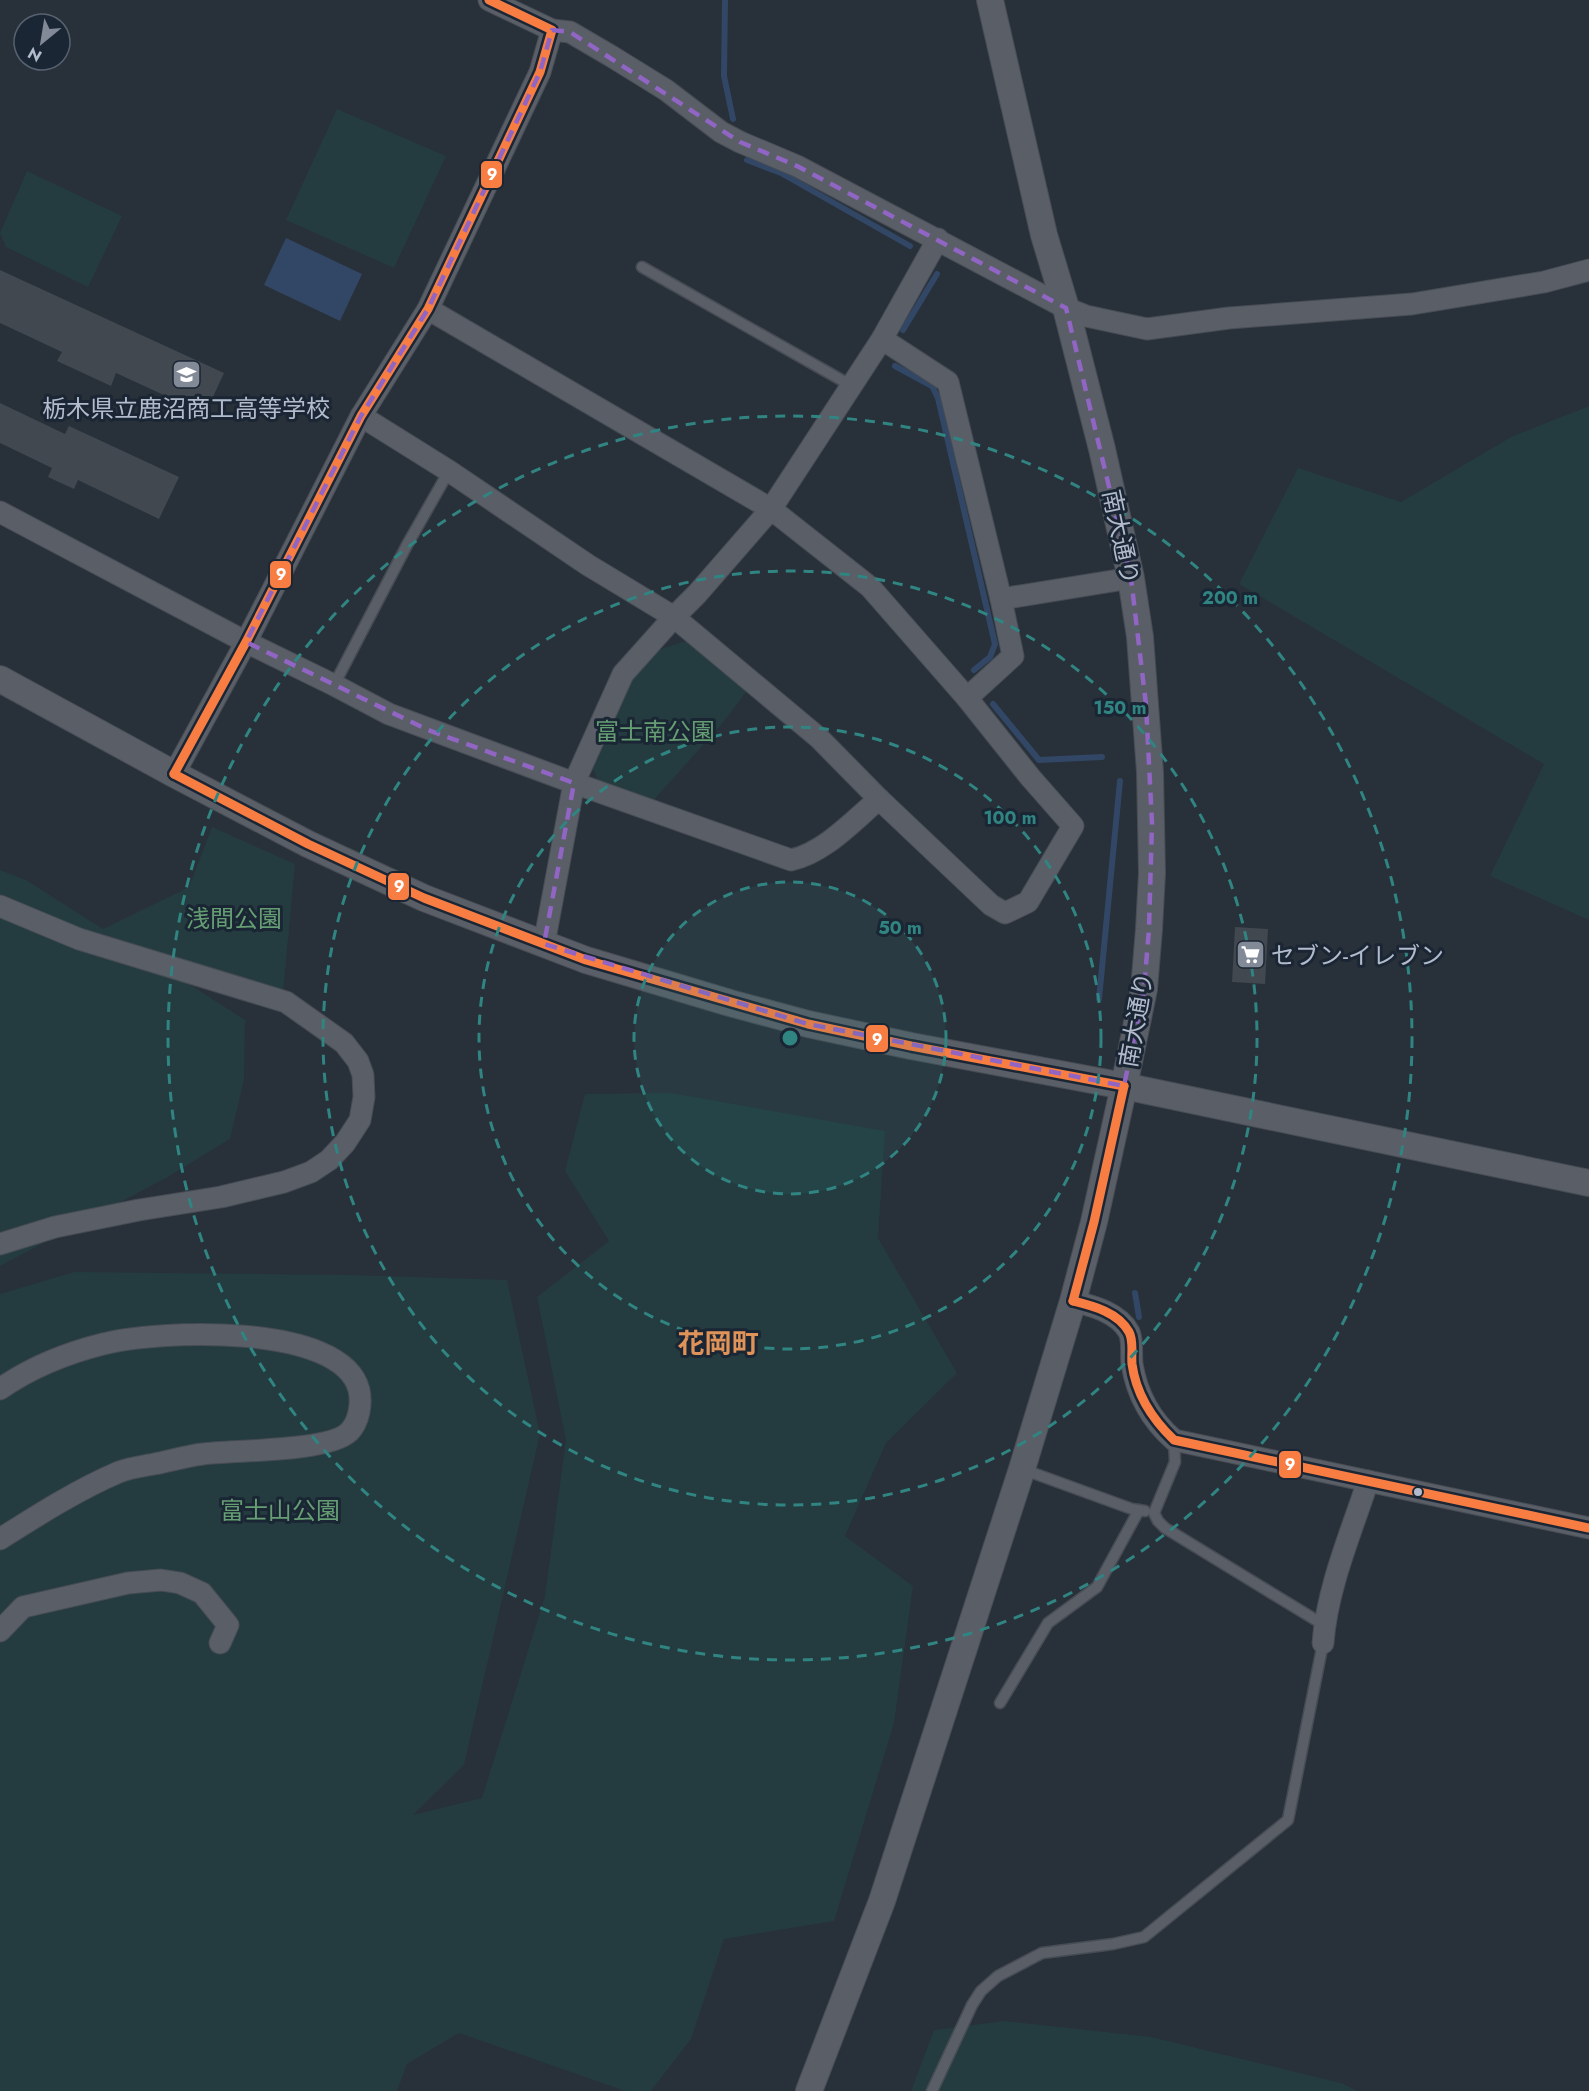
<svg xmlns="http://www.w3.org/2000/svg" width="1589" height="2091" viewBox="0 0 1589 2091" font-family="Jost,'Noto Sans JP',sans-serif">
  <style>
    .green { fill: #243c40 }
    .water { fill: #324765 }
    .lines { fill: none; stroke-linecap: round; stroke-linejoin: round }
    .stream { stroke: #324765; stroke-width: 6 }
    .building { fill: #414850 }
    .service-casing { stroke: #474c54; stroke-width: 13 }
    .minor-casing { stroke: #474c54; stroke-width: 23 }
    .tertiary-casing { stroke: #474c54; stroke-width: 28 }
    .service { stroke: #595e67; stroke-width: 10 }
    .minor { stroke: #595e67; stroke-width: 21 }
    .tertiary { stroke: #595e67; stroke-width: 26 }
    .bus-1-casing { stroke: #1b2635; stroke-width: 14 }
    .bus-1 { stroke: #f77d43; stroke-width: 9 }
    .marked { fill: none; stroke: #9165c4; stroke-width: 4.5; stroke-dasharray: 12 8; stroke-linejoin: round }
    .ring { fill: none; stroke: #308481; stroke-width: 3; stroke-dasharray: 10 8 }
    .bus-dot { fill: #b2bbcb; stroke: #1b2635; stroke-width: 2 }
    .labels { text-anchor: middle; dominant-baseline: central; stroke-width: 6; stroke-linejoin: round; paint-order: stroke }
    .poi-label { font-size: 24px; fill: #b2bbcb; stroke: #1b2635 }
    .street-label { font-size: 24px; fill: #b2bbcb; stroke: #1b2635 }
    .park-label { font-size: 24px; fill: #669e73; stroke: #1b2635 }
    .quarter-label { font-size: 27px; font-weight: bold; fill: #e09358; stroke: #1b2635 }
    .centre { fill: #308481; stroke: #1b2635; stroke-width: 3 }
    .ring-label { font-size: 18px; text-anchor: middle; font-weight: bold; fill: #308481; stroke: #1b2635; stroke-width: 6; stroke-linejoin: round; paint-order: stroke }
    .line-badge { stroke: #1b2635; stroke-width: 2 }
    .badge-label { font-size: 16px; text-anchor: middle; font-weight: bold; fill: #fff }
  </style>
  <rect width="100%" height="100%" fill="#283039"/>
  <!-- green -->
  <g class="green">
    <polygon points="337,109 446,156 394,268 286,220"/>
    <polygon points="27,171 122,216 88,287 6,247 0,233"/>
    <polygon points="1589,406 1589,920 1490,876 1544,764 1239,584 1298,468 1401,502 1511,437"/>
    <path d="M687,641L747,691L720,726L652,802L598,781L592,767C608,727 621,676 660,650C667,646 678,644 687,641Z"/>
    <polygon points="212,827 295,864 283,993 121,940 245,1020 244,1080 230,1139 166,1178 0,1266 0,870 26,880 103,929 189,887"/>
    <polygon points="671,1093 885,1131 878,1238 957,1373 886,1443 845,1536 913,1586 894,1723 834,1921 724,1939 691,2039 651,2091 625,2091 459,2033 407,2064 397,2091 0,2091 0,1294 74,1272 352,1275 507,1280 540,1434 464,1765 413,1815 482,1798 545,1596 566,1440 537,1297 609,1241 565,1171 585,1094"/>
    <polygon points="1004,2021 1151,2037 1341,2083 1357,2091 911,2091 934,2030"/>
  </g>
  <!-- water -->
  <polygon class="water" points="286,238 362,274 340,321 264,285"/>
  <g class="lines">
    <!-- stream -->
    <g class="stream">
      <polyline points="725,0 724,76 733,119"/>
      <polyline points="747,160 781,173 910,246"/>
      <polyline points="903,330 937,274"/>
      <polyline points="895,366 932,386 938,398 995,644 990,657 974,670"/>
      <polyline points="993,704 1039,760 1102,757"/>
      <polyline points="1099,999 1120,781"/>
      <polyline points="1135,1293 1139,1317"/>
    </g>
  </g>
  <!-- building -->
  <g class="building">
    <polygon points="0,270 224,373 205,414 116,373 111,386 57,361 62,352 0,323"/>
    <polygon points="0,403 65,434 69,426 179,477 159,519 78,480 74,489 48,477 52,468 0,443"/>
    <polygon points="1235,927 1268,929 1265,984 1232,982"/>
  </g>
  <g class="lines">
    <defs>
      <g id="service">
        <polyline points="642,267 852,386"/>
        <polyline points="334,685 407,545 449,471"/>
        <polyline points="1174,1440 1175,1462 1154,1513 1158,1521 1165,1528 1324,1625"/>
        <polyline points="1022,1469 1132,1509 1145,1511"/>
        <polyline points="1000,1703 1048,1623 1097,1587 1139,1510"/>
        <polyline points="932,2091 972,2005 981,1991 998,1976 1042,1953 1113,1944 1144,1937 1288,1820 1323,1643"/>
      </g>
      <g id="minor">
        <polyline points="552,30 570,32 611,56 666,90 721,132 740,142 797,166 1066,308 1086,316 1147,329 1229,318 1412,304 1544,282 1589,270"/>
        <polyline points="882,339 948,382 1001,599 1013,656 967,698"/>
        <polyline points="361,416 449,471 588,565 674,617 819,738 879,799 991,905 1005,913 1028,902 1073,826 1030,777 967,698 870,587 771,509 428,309"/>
        <path d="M0,512L246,642L334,685L389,714L574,783L791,860C824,853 853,821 879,799"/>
        <polyline points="1001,599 1131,578"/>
        <polyline points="174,774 246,642 361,416 428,309 540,72 552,30 489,0"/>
        <polyline points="0,906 79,939 286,1002 344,1043 358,1061 363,1075 364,1097 360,1120 345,1143 329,1160 311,1172 284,1182 221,1197 139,1210 55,1227 0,1244"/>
        <polyline points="544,944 574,783 623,674 674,617 697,594 771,509 882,339 938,239"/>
        <path d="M1073,1301C1092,1306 1118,1312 1129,1332C1133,1340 1131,1355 1132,1364C1137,1395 1150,1419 1174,1440L1589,1528"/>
        <path d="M0,1389C30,1368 67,1353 103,1344C156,1330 342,1322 359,1390C362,1404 359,1422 349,1432C328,1452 233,1450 203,1454C186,1456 170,1461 154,1464C143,1466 129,1468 119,1472C77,1490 38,1515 0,1539"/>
        <polyline points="0,1631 23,1607 128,1583 161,1580 180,1583 202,1593 228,1625 220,1643"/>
        <path d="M1323,1643C1327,1588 1351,1533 1368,1481"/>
      </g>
      <g id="tertiary">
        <polyline points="0,679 174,774 308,844 424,898 586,960 730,1003 808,1024 911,1046 1124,1086 1589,1183"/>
        <polyline points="809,2091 882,1901 1022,1469 1073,1301 1094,1222 1124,1086 1144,989 1149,929 1152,873 1150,772 1140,637 1131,578 1102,449 1066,308 1044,235 990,0"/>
      </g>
    </defs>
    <!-- service casing -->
    <use href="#service" class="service-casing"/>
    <!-- minor casing -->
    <use href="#minor" class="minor-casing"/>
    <!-- tertiary casing -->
    <use href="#tertiary" class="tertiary-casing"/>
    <!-- service -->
    <use href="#service" class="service"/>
    <!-- minor -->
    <use href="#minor" class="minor"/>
    <!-- tertiary -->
    <use href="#tertiary" class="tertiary"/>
    <defs>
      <g id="bus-1">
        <polyline points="174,774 308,844 424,898 586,960 808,1024 911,1046 1124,1086"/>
        <polyline points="174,774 246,642 361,416 428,309 540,72 552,30 489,0"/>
        <path d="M1073,1301C1093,1306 1118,1312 1129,1332C1134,1341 1131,1354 1132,1364C1136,1394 1152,1419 1174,1440L1589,1528"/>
        <polyline points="1073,1301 1094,1222 1124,1086"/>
      </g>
    </defs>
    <!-- bus-1 casing -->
    <use href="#bus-1" class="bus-1-casing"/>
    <!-- bus-1 -->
    <use href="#bus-1" class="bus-1"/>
  </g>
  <!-- marked area -->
  <path class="marked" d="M552,30L570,32L740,142L797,166L1066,308L1131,578L1146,705L1152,823L1149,929L1144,989L1124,1086L808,1024L544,944L574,783L428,730L246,642L361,416L428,309L540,72Z"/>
  <!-- distance rings -->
  <circle cx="790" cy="1038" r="156" fill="#308481" fill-opacity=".12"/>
  <g class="ring">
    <circle cx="790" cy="1038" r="156"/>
    <circle cx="790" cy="1038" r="311"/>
    <circle cx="790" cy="1038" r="467"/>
    <circle cx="790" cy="1038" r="622"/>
  </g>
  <!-- icons -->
  <defs>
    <symbol id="school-square" viewBox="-11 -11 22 22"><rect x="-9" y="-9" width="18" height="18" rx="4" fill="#828a98" stroke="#1b2635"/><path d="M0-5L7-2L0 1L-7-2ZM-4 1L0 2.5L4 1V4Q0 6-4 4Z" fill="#fff"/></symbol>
    <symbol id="supermarket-square" viewBox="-11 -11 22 22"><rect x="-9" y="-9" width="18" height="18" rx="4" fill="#828a98" stroke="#1b2635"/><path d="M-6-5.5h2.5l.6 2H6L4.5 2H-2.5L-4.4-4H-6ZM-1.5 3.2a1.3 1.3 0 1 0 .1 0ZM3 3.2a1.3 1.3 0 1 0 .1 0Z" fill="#fff"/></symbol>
  </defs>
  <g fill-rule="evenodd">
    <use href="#school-square" x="170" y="358" width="33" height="33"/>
    <use href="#supermarket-square" x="1234" y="938" width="33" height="33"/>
  </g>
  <!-- markers -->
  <circle class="bus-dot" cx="1418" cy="1492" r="5"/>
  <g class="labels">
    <!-- poi labels -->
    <g class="poi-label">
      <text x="186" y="408">栃木県立鹿沼商工高等学校</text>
      <text x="1271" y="955" text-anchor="start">セブン-イレブン</text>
    </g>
    <!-- street labels -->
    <g class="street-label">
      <text transform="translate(1121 537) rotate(78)">南大通り</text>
      <text transform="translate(1136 1020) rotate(-80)">南大通り</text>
    </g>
    <!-- park labels -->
    <g class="park-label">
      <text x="655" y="731">富士南公園</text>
      <text x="234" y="918">浅間公園</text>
      <text x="280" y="1510">富士山公園</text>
    </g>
    <!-- quarter labels -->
    <g class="quarter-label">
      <text x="718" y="1343">花岡町</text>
    </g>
  </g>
  <circle cx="790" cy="1038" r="9" class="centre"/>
  <g class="ring-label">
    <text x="1230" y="604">200 m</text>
    <text x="1120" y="714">150 m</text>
    <text x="1010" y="824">100 m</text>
    <text x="900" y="934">50 m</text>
  </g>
  <g class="line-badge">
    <rect x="480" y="160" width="23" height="29" rx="6" fill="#f77d43"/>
    <rect x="269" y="560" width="23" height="29" rx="6" fill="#f77d43"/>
    <rect x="387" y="872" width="23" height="29" rx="6" fill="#f77d43"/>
    <rect x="865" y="1024" width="24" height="29" rx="6" fill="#f77d43"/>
    <rect x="1278" y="1450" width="24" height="29" rx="6" fill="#f77d43"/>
  </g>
  <g class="badge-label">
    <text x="492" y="180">9</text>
    <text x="281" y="580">9</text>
    <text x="399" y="892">9</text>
    <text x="877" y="1045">9</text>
    <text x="1290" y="1470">9</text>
  </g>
  <!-- north arrow -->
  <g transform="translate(42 42) rotate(210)"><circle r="28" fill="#1b2635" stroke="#576271" stroke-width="1.5"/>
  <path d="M0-4.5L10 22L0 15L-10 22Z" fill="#828a98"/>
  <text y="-9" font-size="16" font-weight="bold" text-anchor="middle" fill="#b2bbcb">N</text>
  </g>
</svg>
